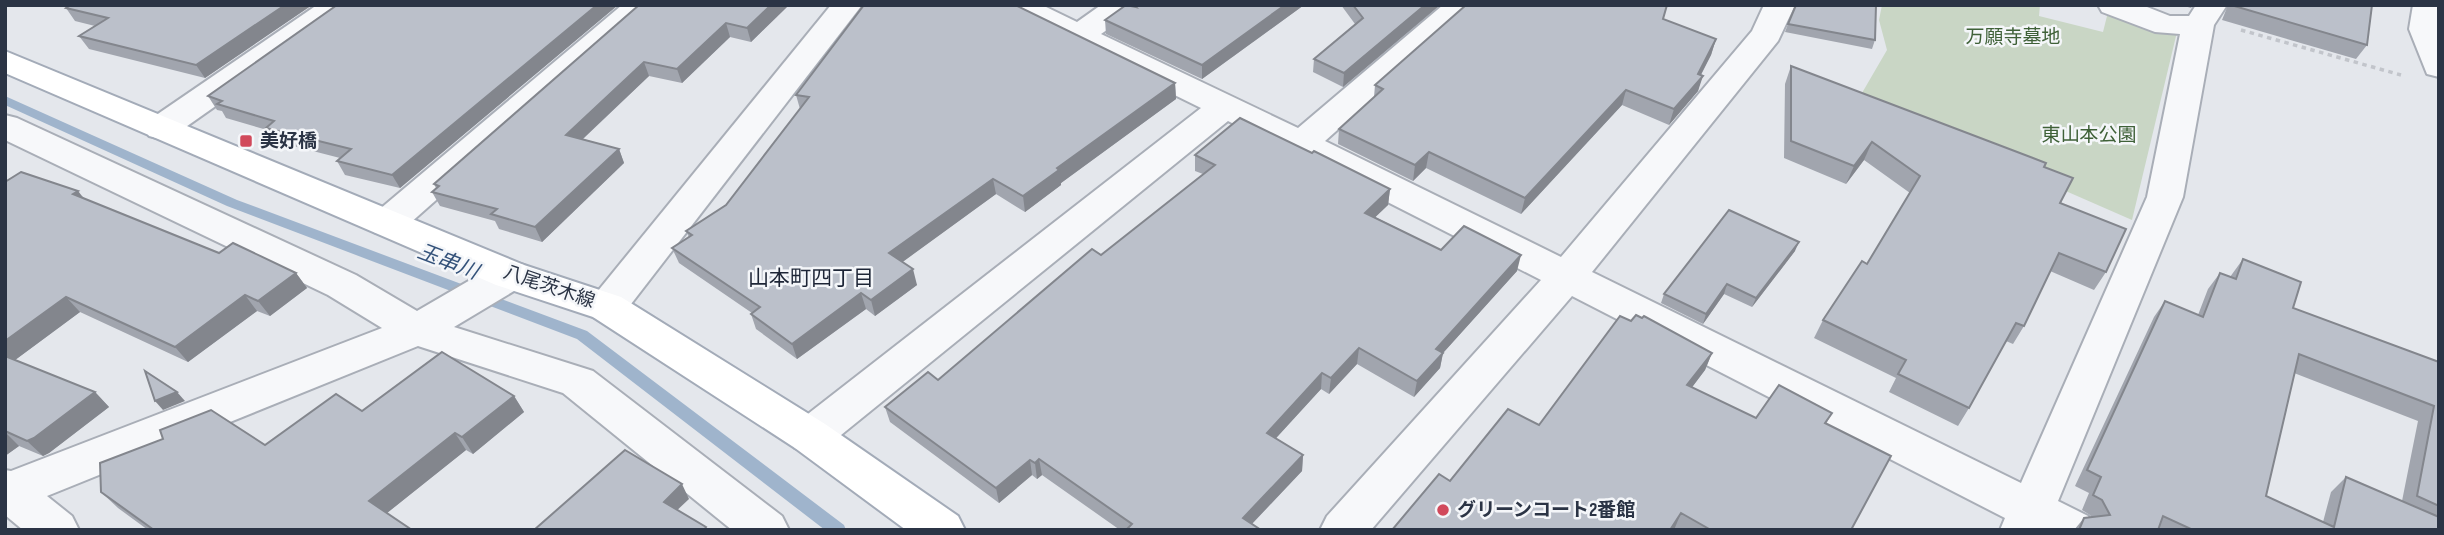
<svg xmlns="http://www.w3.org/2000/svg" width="2444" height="535" viewBox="0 0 2444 535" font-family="'Sofia Sans Condensed','Noto Sans JP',sans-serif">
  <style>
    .green { fill: #c9d6c5 }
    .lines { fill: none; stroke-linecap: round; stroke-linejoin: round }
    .stream { fill: #9fb4cc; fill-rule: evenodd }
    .minor-casing { stroke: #a9aeb7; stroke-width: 4 }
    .major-casing { stroke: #a3abb8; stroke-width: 4 }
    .path { stroke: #c2c5cb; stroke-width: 3.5; stroke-dasharray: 4.5 4.5; stroke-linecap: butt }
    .minor { fill: #f7f8fa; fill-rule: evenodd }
    .major { fill: #fff; fill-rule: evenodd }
    .wall { fill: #a1a5ae; fill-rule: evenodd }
    .shaded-wall { fill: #83868d }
    .building { fill: #bbc0ca; stroke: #83868d; stroke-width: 2 }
    .poi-dot { fill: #d1495b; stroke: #f4f6f9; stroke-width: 2.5 }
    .labels { text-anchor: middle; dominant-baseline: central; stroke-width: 5; stroke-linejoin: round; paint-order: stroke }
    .park-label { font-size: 19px; fill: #3f6138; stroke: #f4f6f9 }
    .poi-label { font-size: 19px; font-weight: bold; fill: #2b3445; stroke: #f4f6f9; text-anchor: start }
    .street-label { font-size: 19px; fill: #2b3445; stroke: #f4f6f9 }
    .water-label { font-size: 21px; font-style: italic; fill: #34527a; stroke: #f4f6f9 }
    .neighbourhood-label { font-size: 21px; fill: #1d2536; stroke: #f4f6f9 }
  </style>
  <rect width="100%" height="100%" fill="#e4e7ec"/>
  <!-- green -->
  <polygon class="green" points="1882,5 2040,5 2039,16 2103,32 2109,8 2177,32 2132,220 1970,149 1855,105 1887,50 1879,20"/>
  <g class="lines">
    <!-- stream -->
    <polygon class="stream" points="5,96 237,200 587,331 844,525 846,530 825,530 577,339 227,206 5,105"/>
    <defs>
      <g id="minor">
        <polygon points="317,5 353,5 349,12 173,136 161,139 149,136 144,128 149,120"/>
        <polygon points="622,5 656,5 400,232 387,236 374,232 368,223 374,214"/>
        <polygon points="831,5 862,5 621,317 607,321 593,317 587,307 593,297"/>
        <polygon points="1002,5 1042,5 1077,22 1101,5 1137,5 1133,12 1101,34 1298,128 1443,5 1477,5 1325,141 1561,257 1752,31 1764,5 1795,5 1778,41 1592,272 2021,483 2147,197 2180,34 2155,32 2102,12 2098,5 2142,5 2170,16 2189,16 2196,5 2227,5 2214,25 2183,197 2058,501 2088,516 2095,530 2000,530 2005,518 1572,296 1371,530 1320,530 1327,516 1541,280 1228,121 825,448 810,453 795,448 788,436 795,424 1201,108 1006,12"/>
        <polygon points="2413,5 2439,5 2439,77 2427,74 2409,29"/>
        <polygon points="5,115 17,118 356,275 417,311 496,265 510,261 524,265 529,275 524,285 454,327 593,371 782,516 789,530 732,530 563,393 418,346 47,496 72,516 79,530 23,530 5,515 5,470 11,471 382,328 328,295 5,140"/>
      </g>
      <polygon id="major" points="5,51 524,265 621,297 825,424 958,516 965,530 906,530 795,448 593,317 496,285 5,73"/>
    </defs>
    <!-- minor casing -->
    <use href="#minor" class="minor-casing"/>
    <!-- major casing -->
    <use href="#major" class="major-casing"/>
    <!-- path -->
    <polyline class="path" points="2241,30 2401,75"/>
    <!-- minor -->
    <use href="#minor" class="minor"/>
    <!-- major -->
    <use href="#major" class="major"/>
  </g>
  <!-- wall -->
  <g class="wall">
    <polygon points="312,5 205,78 89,49 79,36 95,26 75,21 66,8"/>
    <polygon points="337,5 618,5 400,188 345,175 337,161 340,158 274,141 267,130 226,118 222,111 217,110 208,96"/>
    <polygon points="639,5 789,5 751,42 730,37 682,83 649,76 583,139 619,149 624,163 542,242 499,229 495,221 440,206 432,192 436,188 434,184"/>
    <polygon points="1130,5 1304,5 1202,79 1106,34 1105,20"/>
    <polygon points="1341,5 1440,5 1343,87 1313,72 1314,59 1355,24"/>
    <polygon points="2181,5 2193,5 2191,8"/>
    <polygon points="2228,5 2372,5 2367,45 2356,59 2222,20"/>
    <polygon points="1663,19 1716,39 1711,55 1701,75 1698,91 1669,125 1622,105 1521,214 1426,168 1413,181 1338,144 1339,129 1374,97 1375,85"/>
    <polygon points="1788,24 1875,40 1872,49 1785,32"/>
    <polygon points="1791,66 2044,167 2060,203 2106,272 2094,290 2050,271 2024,326 2013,344 2006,341 1969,408 1958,426 1889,392 1896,378 1814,338 1823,320 1867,264 1910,193 1864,160 1846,184 1784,158 1785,84"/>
    <polygon points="1175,83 1176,99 1061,183 1061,185 1025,212 996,194 902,262 917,285 875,316 866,309 797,359 756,329 751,314 752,313 679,263 672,248 689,237 686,231 726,205 800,109 796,95"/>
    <polygon points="1312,153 1390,189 1388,205 1375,217 1441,250 1517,271 1443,353 1440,368 1414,397 1357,364 1329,394 1321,389 1276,438 1303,455 1302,471 1252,524 1261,530 1120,530 1042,475 1037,479 1032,475 999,503 890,422 885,407 938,380 1101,255 1203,174 1195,171 1195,155"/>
    <polygon points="5,182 83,198 219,253 296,273 307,288 270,316 257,311 188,362 80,312 15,360 95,392 109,407 49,453 43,456 19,446 5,456"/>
    <polygon points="1795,251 1752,307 1724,294 1703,324 1661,303 1664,294"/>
    <path d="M2243,259L2293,308L2439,362V530H2074L2084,518L2091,517L2090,515L2082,510L2089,493L2075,486L2154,317L2165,301L2198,315L2208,289L2220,273L2230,277ZM2294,373L2418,421L2402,501L2346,477L2331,492L2323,522L2266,496Z"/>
    <polygon points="1631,321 1712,353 1705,370 1692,387 1756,418 1832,413 1826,424 1851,530 1392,530 1450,481 1539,425"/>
    <polygon points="514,396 524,412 473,454 466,450 387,513 412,530 148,530 118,508 101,492 265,445"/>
  </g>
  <!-- shaded-wall -->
  <g class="shaded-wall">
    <polygon points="285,5 312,5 205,78 196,65"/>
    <polygon points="597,5 618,5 400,188 392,175"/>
    <polygon points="771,5 789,5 751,42 747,28"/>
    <polygon points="1285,5 1304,5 1202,79 1202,65"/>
    <polygon points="1425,5 1440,5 1343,87 1344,73"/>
    <polygon points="726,23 730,37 682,83 677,69"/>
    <polygon points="1716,39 1711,55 1697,82 1703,76 1698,91 1669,125 1674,109 1698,74"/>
    <polygon points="644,62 649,76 572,149 566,135"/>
    <polygon points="1175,83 1176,99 1061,183 1061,185 1025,212 1023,196 1057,168"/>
    <polygon points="1626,90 1622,105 1521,214 1525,198"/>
    <polygon points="1872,142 1864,160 1846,184 1854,166"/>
    <polygon points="619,149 624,163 542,242 535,227"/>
    <polygon points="1429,152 1426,168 1413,181 1415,165"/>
    <polygon points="993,179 996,194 893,269 889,253"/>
    <polygon points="1390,189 1388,205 1364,228 1365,213"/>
    <polygon points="78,191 90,206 73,194"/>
    <polygon points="1799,242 1795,251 1752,307 1756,298"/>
    <polygon points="1521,255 1517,271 1443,353 1440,368 1414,397 1417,381 1436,349"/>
    <polygon points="913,269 917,285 875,316 871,300"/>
    <polygon points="296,273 307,288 270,316 258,301"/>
    <polygon points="1727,284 1724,294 1703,324 1706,314"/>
    <polygon points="861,293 866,309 797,359 792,344"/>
    <polygon points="245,295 257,311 188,362 175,347"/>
    <polygon points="66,297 80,312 7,366 5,365 5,341"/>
    <polygon points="1359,348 1357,364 1329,394 1331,378"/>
    <polygon points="1712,353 1705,370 1681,402 1687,385"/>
    <polygon points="1322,373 1321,389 1267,448 1267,433"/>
    <polygon points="95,392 109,407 49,453 43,456 27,441"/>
    <polygon points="177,392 185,401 163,410 155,401"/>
    <polygon points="514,396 524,412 473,454 462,437"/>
    <polygon points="5,432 19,446 5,456"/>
    <polygon points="455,433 466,450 382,517 369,501"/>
    <polygon points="1303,455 1302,471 1246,530 1243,518"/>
    <polygon points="1039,459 1042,475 1037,479 1035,463"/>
    <polygon points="1030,460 1032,475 999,503 996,488"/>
    <polygon points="682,484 689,499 671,516 664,502"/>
    <polygon points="1681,513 1674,530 1670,530"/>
  </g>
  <!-- building -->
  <g class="building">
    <polygon points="70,5 285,5 196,65 79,36 108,18 66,8"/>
    <polygon points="337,5 597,5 392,175 337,161 351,149 266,128 274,121 217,104 222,101 208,96"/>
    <polygon points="639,5 771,5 747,28 726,23 677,69 644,62 566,135 619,149 535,227 491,214 497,209 432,192 439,186 434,184"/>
    <polygon points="864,5 1015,5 1175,83 1057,168 1059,170 1023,196 993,179 889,253 913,269 871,300 861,293 792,344 751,314 760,307 672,248 692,235 686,231 726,205 809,97 796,95"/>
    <polygon points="1126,5 1136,7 1134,5 1285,5 1202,65 1105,20"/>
    <polygon points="1353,5 1425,5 1344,73 1314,59 1363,18"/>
    <polygon points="1466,5 1667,5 1663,19 1716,39 1698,74 1703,76 1674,109 1626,90 1525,198 1429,152 1415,165 1339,129 1383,89 1375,85"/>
    <polygon points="1796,5 1876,5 1875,40 1788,24"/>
    <polygon points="2231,5 2372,5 2367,45"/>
    <polygon points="1791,66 2046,163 2044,167 2073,178 2060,203 2126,229 2106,272 2059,253 2024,326 2016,323 1969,408 1898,374 1906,360 1823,320 1862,261 1867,264 1920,176 1872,142 1854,166 1791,141"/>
    <polygon points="1240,118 1312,153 1314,151 1390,189 1365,213 1441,250 1464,226 1521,255 1436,349 1443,353 1417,381 1359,348 1331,378 1322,373 1267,433 1303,455 1243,518 1261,530 1126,530 1132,524 1039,459 1035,463 1030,460 996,488 885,407 928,372 938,380 1092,249 1101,255 1215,165 1195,155"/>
    <polygon points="21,172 78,191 73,194 219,253 233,243 296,273 258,301 245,295 175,347 66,297 5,341 5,182"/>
    <polygon points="1729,210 1799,242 1756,298 1727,284 1706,314 1664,294"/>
    <polygon points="2243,259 2301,282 2293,308 2439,362 2439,506 2417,496 2434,406 2299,354 2266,496 2334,527 2346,477 2439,517 2439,530 2193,530 2163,516 2158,530 2079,530 2084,518 2110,515 2102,500 2093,495 2101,477 2087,470 2165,301 2203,317 2220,273 2236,279"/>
    <polygon points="1636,315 1642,318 1644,316 1712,353 1687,385 1756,418 1779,385 1832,413 1825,423 1891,456 1851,530 1711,530 1681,513 1670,530 1392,530 1439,474 1450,481 1508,409 1539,425 1620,316 1631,321"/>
    <polygon points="442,352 514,396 462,437 455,433 369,501 412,530 154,530 101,492 100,463 163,439 160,430 211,410 265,445 336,394 362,411"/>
    <polygon points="5,356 95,392 34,438 27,441 5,431"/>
    <polygon points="145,371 177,392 155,401"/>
    <polygon points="625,450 682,484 664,502 706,527 704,530 534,530"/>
  </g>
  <!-- markers -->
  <g class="poi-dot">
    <rect x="239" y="134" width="14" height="14" rx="3.5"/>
    <circle cx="1443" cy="510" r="7"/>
  </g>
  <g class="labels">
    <!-- park labels -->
    <g class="park-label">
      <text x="2013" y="37">万願寺墓地</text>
      <text x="2089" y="135">東山本公園</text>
    </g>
    <!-- poi labels -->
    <g class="poi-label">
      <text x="260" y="141">美好橋</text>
      <text x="1457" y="510">グリーンコート2番館</text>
    </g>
    <!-- street labels -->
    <g class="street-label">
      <text transform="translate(549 287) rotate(19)">八尾茨木線</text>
    </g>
    <!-- water labels -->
    <g class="water-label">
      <text transform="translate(448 262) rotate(21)">玉串川</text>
    </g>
    <!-- neighbourhood labels -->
    <g class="neighbourhood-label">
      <text x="811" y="278">山本町四丁目</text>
    </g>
  </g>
  <!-- border -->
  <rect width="2444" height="535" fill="none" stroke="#2b3445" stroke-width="14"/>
</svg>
